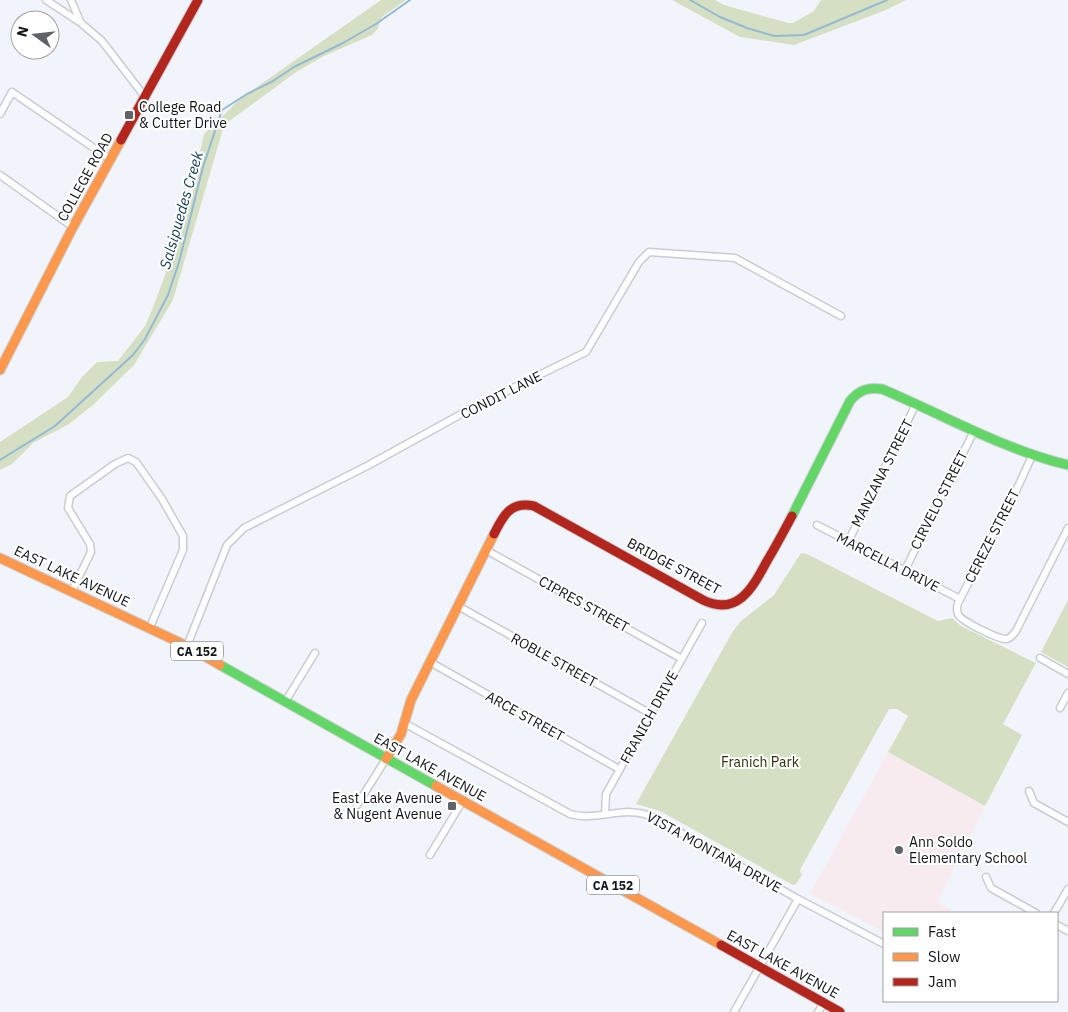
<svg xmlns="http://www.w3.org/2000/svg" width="1068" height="1012" viewBox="0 0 1068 1012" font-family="'IBM Plex Sans',sans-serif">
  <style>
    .industrial { fill: #f8ebef }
    .green { fill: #d5dfc3 }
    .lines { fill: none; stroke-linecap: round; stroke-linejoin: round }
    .stream { stroke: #94bad3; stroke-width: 2 }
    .street-casing { stroke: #c9cdd1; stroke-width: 9 }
    .fast-casing { stroke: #c9cdd1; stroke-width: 11 }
    .slow-casing { stroke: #c9cdd1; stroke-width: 11 }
    .jam-casing { stroke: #c9cdd1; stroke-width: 11 }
    .street { stroke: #fdfefe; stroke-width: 6 }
    .fast { stroke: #63d668; stroke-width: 9 }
    .slow { stroke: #ff974d; stroke-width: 9 }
    .jam { stroke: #b3261e; stroke-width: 9 }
    .poi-dot { fill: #5f6367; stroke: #fff; stroke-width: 2 }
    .labels { text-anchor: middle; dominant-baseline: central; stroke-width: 4; stroke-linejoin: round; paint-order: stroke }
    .shield { fill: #fff; stroke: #585a5d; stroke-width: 1 }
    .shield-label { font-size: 12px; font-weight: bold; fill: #111417 }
    .poi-label { font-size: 14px; fill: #111417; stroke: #fff; text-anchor: start }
    .street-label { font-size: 14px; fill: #111417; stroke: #fff }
    .park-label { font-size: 14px; fill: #2a3208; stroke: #fff }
    .water-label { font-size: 15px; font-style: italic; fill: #0d3951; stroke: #fff }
  </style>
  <rect width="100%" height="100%" fill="#f1f5fb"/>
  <!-- industrial -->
  <polygon class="industrial" points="888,752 985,806 937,902 951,910 949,913 884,913 884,932 810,894"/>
  <!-- green -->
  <g class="green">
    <polygon points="381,0 406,0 382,17 378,28 372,35 324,56 296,72 228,122 222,132 216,153 173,300 134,365 94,404 69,424 33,443 12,464 0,470 0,442 68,397 82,377 97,362 118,361 145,326 152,310 178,240 204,156 200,152 204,134 241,98"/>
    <polygon points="672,0 715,0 724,5 788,23 793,23 814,11 821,0 906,0 886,10 794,45 740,37"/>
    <polygon points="801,553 807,554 938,621 952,618 961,626 1036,663 1003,724 1022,735 985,806 888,752 908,716 897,709 889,709 801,868 800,871 802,875 796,884 793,885 660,811 636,804 733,631 741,621 774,595"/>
    <polygon points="1068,600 1068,667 1041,652"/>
  </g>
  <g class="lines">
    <!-- stream -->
    <g class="stream">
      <polyline points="690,0 720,17 747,28 774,36 804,35 887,0"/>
      <polyline points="0,460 55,426 133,355 145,339 168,295 179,262 203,167 222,110 247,94 273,81 294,67 343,43 376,24 410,0"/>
    </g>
    <defs>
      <g id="street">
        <polyline points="46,0 81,23 102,41 145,97"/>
        <polyline points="71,0 80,21"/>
        <polyline points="0,114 12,92 110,159"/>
        <polyline points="0,175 73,227"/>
        <path d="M1032,456L1015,493L958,603C957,607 956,610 958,614C960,621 1000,640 1007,639C1011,638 1013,635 1016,631L1068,528"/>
        <polyline points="817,525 960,599"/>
        <polyline points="848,542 916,404"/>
        <polyline points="486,550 682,659"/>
        <polyline points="905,570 974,431"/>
        <polyline points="72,591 91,552 90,544 68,508 70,496 115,464 128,458 136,462 162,499 183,536 183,550 150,627"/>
        <polyline points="458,606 651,714"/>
        <polyline points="187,646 227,545 244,528 367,466 474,407 586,352 639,262 649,252 735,258 841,316"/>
        <polyline points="1040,658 1068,674"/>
        <polyline points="430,662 619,769"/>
        <polyline points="285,702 315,653"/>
        <polyline points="1060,708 1068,693"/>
        <path d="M404,723L570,814C598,822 626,804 653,817L798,899L884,944"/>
        <polyline points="1029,791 1034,803 1068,822"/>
        <polyline points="357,805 386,759"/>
        <polyline points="605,814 606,794 702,623"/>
        <polyline points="430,855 462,802"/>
        <polyline points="986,877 991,888 1036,913"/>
        <polyline points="1054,913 1068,889"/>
        <polyline points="1057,925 1068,931"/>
        <polyline points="734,1012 798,899"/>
        <polyline points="818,1012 824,1003"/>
      </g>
      <g id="fast">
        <path d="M792,516L850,401C859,390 868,387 882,389C944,415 1002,449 1068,465"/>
        <polyline points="220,665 436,786"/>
      </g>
      <g id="slow">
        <polyline points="0,370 73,227 121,140"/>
        <polyline points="0,558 187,646 220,665"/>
        <polyline points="386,759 401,734 411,700 494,534"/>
        <polyline points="436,786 721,945"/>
      </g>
      <g id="jam">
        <polyline points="121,140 198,0"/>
        <path d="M494,534C503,516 510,501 534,506L703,600C738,617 753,587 767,561C776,546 784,531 792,516"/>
        <polyline points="721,945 840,1012"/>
      </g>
    </defs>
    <!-- street casing -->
    <use href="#street" class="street-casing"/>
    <!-- fast casing -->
    <use href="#fast" class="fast-casing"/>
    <!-- slow casing -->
    <use href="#slow" class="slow-casing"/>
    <!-- jam casing -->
    <use href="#jam" class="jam-casing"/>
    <!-- street -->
    <use href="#street" class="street"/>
    <!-- fast -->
    <use href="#fast" class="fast"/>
    <!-- slow -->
    <use href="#slow" class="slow"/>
    <!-- jam -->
    <use href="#jam" class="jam"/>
  </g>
  <!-- markers -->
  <g class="poi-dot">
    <rect x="124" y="110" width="10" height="10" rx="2.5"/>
    <rect x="447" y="801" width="10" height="10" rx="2.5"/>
    <circle cx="899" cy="850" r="5"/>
  </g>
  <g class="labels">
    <!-- shield labels -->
    <g class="shield">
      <rect x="171" y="641.5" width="52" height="19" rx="4"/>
      <rect x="587" y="875.5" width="52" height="19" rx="4"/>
    </g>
    <g class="shield-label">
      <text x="197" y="651">CA 152</text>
      <text x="613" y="885">CA 152</text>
    </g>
    <!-- poi labels -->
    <g class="poi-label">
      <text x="139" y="107">College Road<tspan x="139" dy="16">&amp; Cutter Drive</tspan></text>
      <text x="442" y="798" text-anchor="end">East Lake Avenue<tspan x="442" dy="16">&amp; Nugent Avenue</tspan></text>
      <text x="909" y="842">Ann Soldo<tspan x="909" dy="16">Elementary School</tspan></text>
    </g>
    <!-- street labels -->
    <g class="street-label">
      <text transform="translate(85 177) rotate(-61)">COLLEGE ROAD</text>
      <text transform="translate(501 395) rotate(-27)">CONDIT LANE</text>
      <text transform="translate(882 473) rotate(-63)">MANZANA STREET</text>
      <text transform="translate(939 500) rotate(-63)">CIRVELO STREET</text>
      <text transform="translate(992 536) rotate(-63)">CEREZE STREET</text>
      <text transform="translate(888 562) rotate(27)">MARCELLA DRIVE</text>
      <text transform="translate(674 566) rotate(28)">BRIDGE STREET</text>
      <text transform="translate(72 576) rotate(25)">EAST LAKE AVENUE</text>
      <text transform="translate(584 604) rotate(29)">CIPRES STREET</text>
      <text transform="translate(554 660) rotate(29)">ROBLE STREET</text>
      <text transform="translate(525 716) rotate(29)">ARCE STREET</text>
      <text transform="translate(649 717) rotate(-61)">FRANICH DRIVE</text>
      <text transform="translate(430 767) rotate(29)">EAST LAKE AVENUE</text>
      <text transform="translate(714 852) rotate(29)">VISTA MONTAÑA DRIVE</text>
      <text transform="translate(783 964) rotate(29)">EAST LAKE AVENUE</text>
    </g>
    <!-- park labels -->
    <g class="park-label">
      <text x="760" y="762">Franich Park</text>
    </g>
    <!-- water labels -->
    <g class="water-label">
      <text transform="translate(181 210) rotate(-74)">Salsipuedes Creek</text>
    </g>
  </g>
  <!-- legend -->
  <rect x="883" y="912" width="175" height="90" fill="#ffffff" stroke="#a0a1a2"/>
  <rect x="893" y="928" width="25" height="8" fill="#63d668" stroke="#a0a1a2"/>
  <text x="928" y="937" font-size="15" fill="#111417">Fast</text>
  <rect x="893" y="953" width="25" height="8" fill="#ff974d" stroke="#a0a1a2"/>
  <text x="928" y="962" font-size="15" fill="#111417">Slow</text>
  <rect x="893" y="978" width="25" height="8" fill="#b3261e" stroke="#a0a1a2"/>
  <text x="928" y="987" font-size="15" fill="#111417">Jam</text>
  <!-- north arrow -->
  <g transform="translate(35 35) rotate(285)"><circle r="24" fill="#ffffff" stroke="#a0a1a2"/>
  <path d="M0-4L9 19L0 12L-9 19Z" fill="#5f6367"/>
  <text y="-8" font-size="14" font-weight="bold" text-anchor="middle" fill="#111417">N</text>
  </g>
</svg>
